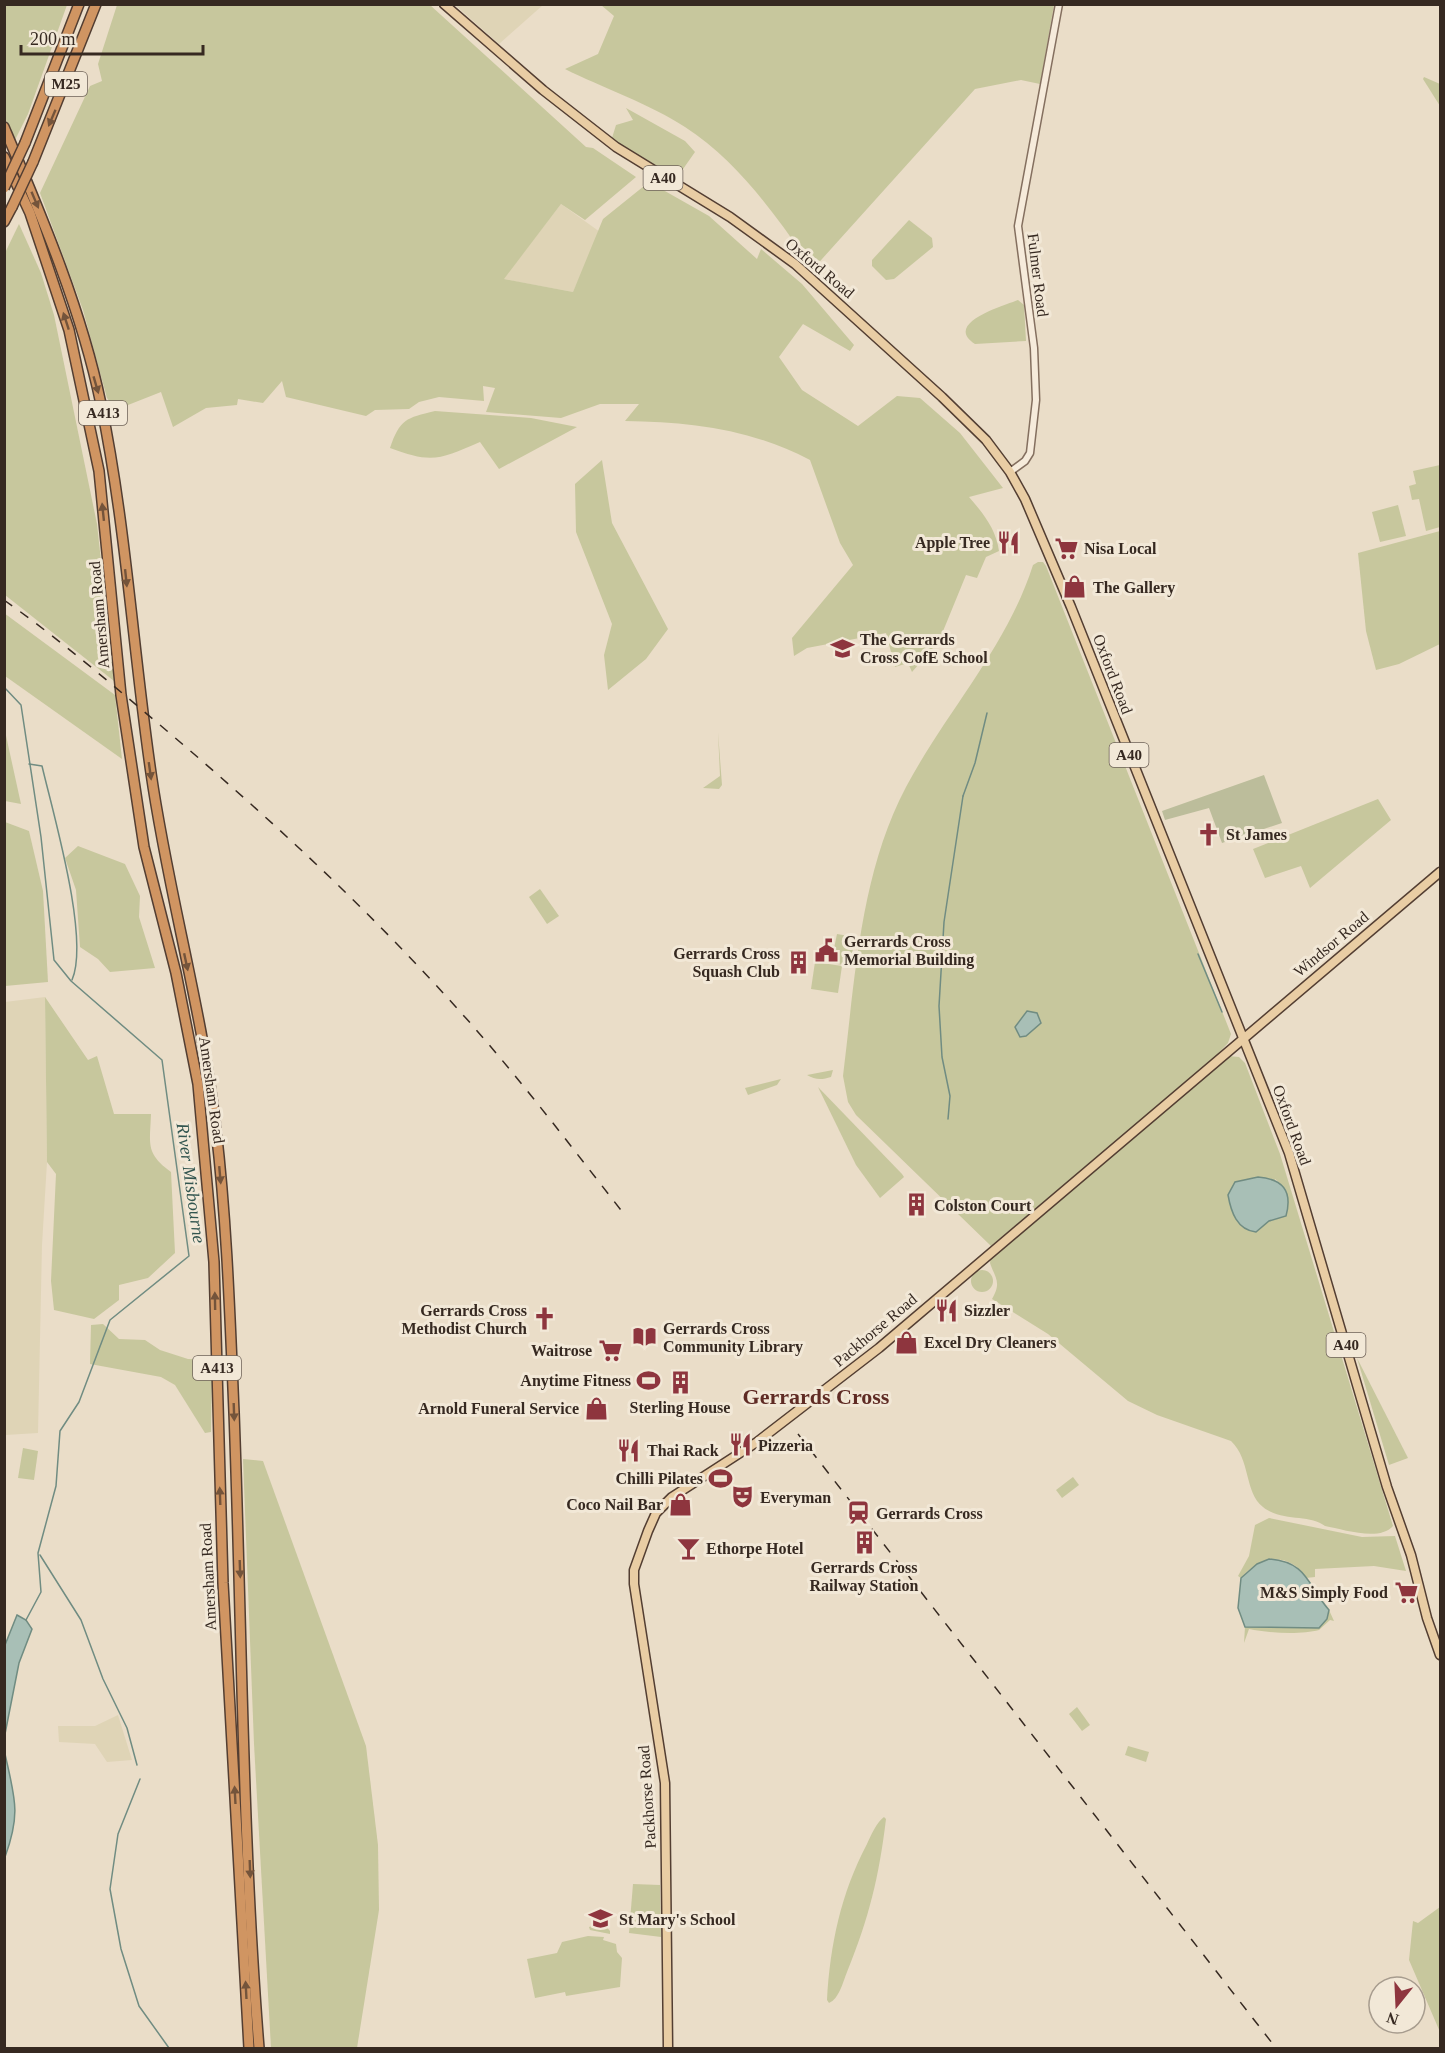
<svg xmlns="http://www.w3.org/2000/svg" width="1445" height="2053" viewBox="0 0 1445 2053" font-family="'Times New Roman',serif">
  <style>
    .farmland { fill: #dfd4b6 }
    .green { fill: #c7c79d; fill-rule: evenodd }
    .cemetery { fill: #bcbd9b }
    .water { fill: #a8bfb6; stroke: #708c82; stroke-width: 1.5 }
    .lines { fill: none; stroke-linecap: round; stroke-linejoin: round }
    .stream { stroke: #708c82; stroke-width: 1.5 }
    .minor-casing { stroke: #846f5f; stroke-width: 9 }
    .major-casing { stroke: #533e32; stroke-width: 11 }
    .highway-casing { stroke: #533e32; stroke-width: 12 }
    .minor { stroke: #f6ebdb; stroke-width: 6 }
    .major { stroke: #e9cda4; stroke-width: 8 }
    .highway { stroke: #d09562; stroke-width: 9 }
    .rail { stroke: #362921; stroke-width: 1.5; stroke-dasharray: 10 10; stroke-linecap: butt }
    .highway-bridge-casing { stroke: #533e32; stroke-width: 12; stroke-linecap: butt }
    .highway-bridge { stroke: #d09562; stroke-width: 9 }
    .oneway { fill: #74543b }
    .labels { text-anchor: middle; dominant-baseline: central; stroke-width: 6; stroke-linejoin: round; paint-order: stroke }
    .shield { fill: #f2e8d7; stroke: #6e6258; stroke-width: 1.5 }
    .shield-label { font-size: 15px; font-weight: bold; fill: #362921 }
    .street-label { font-size: 16px; fill: #362921; stroke: #f2e8d7 }
    .poi-label { font-size: 16px; font-weight: bold; fill: #362921; stroke: #f2e8d7; text-anchor: start }
    .water-label { font-size: 18px; font-style: italic; fill: #32554f; stroke: #f2e8d7 }
    .district-label { font-size: 22px; font-weight: bold; fill: #5f2b24; stroke: #f2e8d7 }
  </style>
  <rect width="100%" height="100%" fill="#eaddc8"/>
  <!-- farmland -->
  <g class="farmland">
    <polygon points="455,5 543,5 499,44"/>
    <polygon points="561,204 600,232 573,292 503,279"/>
    <polygon points="45,997 47,1162 42,1245 38,1433 5,1435 5,1002"/>
    <polygon points="118,1715 132,1760 107,1762 95,1744 59,1742 58,1726 95,1726"/>
  </g>
  <!-- green -->
  <g class="green">
    <polygon points="5,5 67,5 28,114 15,140 5,118"/>
    <path d="M117,5H430L586,147L593,148L636,177L585,220L561,204L504,279L573,292L603,219L649,182L709,216L757,259L761,249L802,284L854,345L850,351L803,324L779,357L802,390L858,426L897,396L920,398L960,433L1003,488L969,497C983,513 996,529 999,551L986,557L977,578L966,575L939,641L912,672L908,663L895,667L886,633L807,648L794,656L792,638L853,565L840,543L810,460C752,429 690,422 625,421L639,404H600L561,418L486,412L495,388L483,386L484,401L439,397L419,402L409,409L375,410L366,416L286,397L282,381L263,403L238,399L237,405L206,408L173,427L161,392L128,405L119,415L107,398L83,310L40,193L90,86L102,81L98,64Z"/>
    <path d="M601,5H1054L1040,84L1021,80L975,89L813,269C777,217 739,162 685,127C652,105 601,87 565,69L598,54L614,16Z"/>
    <polygon points="1424,77 1440,84 1440,106 1423,79"/>
    <polygon points="626,108 685,141 695,152 676,179 647,164 612,138 616,125 633,120"/>
    <polygon points="909,220 932,238 933,247 894,279 886,280 872,266 872,260"/>
    <polygon points="19,224 41,273 54,315 97,524 114,681 5,595 4,255"/>
    <path d="M1018,300L1024,305L1026,341L975,344C942,323 1006,305 1018,300Z"/>
    <path d="M435,411L531,418L577,427L499,469L480,442C441,459 432,464 390,448C400,419 406,418 435,411Z"/>
    <polygon points="602,460 612,523 668,629 646,659 608,690 604,655 612,624 576,532 575,484"/>
    <polygon points="1440,465 1440,527 1426,531 1419,499 1412,500 1409,486 1416,484 1413,471"/>
    <polygon points="1398,505 1406,536 1380,542 1372,512"/>
    <polygon points="1440,531 1440,644 1399,664 1376,670 1366,631 1358,553"/>
    <path d="M1038,562H1043L1046,566L1231,1034L1228,1043L1213,1059L991,1246L856,1115L848,1102L843,1076C855,979 860,874 906,787C946,712 1007,647 1033,565Z"/>
    <polygon points="4,613 115,695 122,759 5,676"/>
    <polygon points="5,731 21,804 5,801"/>
    <polygon points="718,732 722,785 719,789 703,788 720,776"/>
    <polygon points="1378,799 1391,820 1310,888 1301,866 1265,878 1253,849"/>
    <polygon points="5,822 29,831 43,891 48,982 5,986"/>
    <polygon points="78,846 125,864 140,896 139,917 155,968 110,972 98,959 80,947 76,890 65,858"/>
    <polygon points="540,889 559,916 547,924 529,897"/>
    <polygon points="837,934 855,937 850,966 831,963"/>
    <polygon points="815,962 842,966 838,993 811,989"/>
    <path d="M45,997L88,1060L97,1056L114,1114H151C150,1144 145,1153 171,1172L175,1253L148,1278L119,1285V1300L94,1319L54,1310L51,1281L56,1174L47,1162Z"/>
    <path d="M1228,1056L1239,1057L1245,1063L1280,1154L1393,1526C1379,1542 1343,1529 1325,1526C1310,1514 1281,1522 1263,1507C1244,1492 1251,1460 1231,1441L1157,1415L1128,1401L1048,1334L992,1299C1002,1282 995,1278 990,1263L991,1256ZM1275,1179C1287,1188 1290,1201 1286,1216L1269,1221Z"/>
    <path d="M833,1070L831,1077C822,1080 815,1080 807,1075Z"/>
    <polygon points="781,1079 777,1085 748,1095 745,1088"/>
    <polygon points="818,1087 902,1174 904,1177 880,1198 856,1165"/>
    <circle cx="982" cy="1281" r="11"/>
    <polygon points="103,1324 119,1339 145,1340 160,1350 188,1359 212,1360 211,1432 205,1433 175,1385 161,1377 90,1364 91,1325"/>
    <polygon points="1357,1358 1408,1458 1389,1465"/>
    <polygon points="23,1448 38,1451 34,1480 18,1478"/>
    <polygon points="243,1459 263,1461 366,1746 378,1845 379,1910 357,2048 271,2048 254,1744"/>
    <polygon points="1073,1477 1079,1485 1062,1498 1056,1490"/>
    <path d="M1269,1518L1362,1537L1395,1536L1406,1571L1374,1566L1315,1569V1577L1306,1578C1290,1551 1259,1556 1241,1578L1238,1576L1249,1556L1255,1525Z"/>
    <path d="M1329,1610L1334,1621L1330,1620L1319,1630C1301,1635 1267,1633 1249,1629L1244,1643L1245,1627L1319,1628L1327,1619Z"/>
    <polygon points="1077,1707 1090,1725 1082,1731 1069,1714"/>
    <polygon points="1128,1746 1149,1752 1146,1762 1125,1755"/>
    <path d="M884,1817L886,1819C879,1877 869,1918 847,1972C843,1982 839,1999 829,2003L827,2000C830,1945 841,1893 867,1844C871,1835 877,1822 884,1817Z"/>
    <polygon points="633,1884 660,1885 661,1937 629,1933"/>
    <polygon points="1440,1907 1440,2032 1409,1960 1413,1921 1418,1923"/>
    <polygon points="603,1923 610,1931 610,1934 590,1930 589,1927"/>
    <polygon points="588,1936 604,1937 603,1940 616,1944 617,1952 622,1958 620,1987 566,1996 565,1992 535,1998 527,1959 557,1953 562,1942"/>
  </g>
  <!-- cemetery -->
  <polygon class="cemetery" points="1264,775 1282,823 1222,843 1209,808 1165,820 1162,811"/>
  <!-- water -->
  <g class="water">
    <polygon points="1027,1011 1037,1013 1041,1023 1026,1036 1020,1037 1015,1027"/>
    <path d="M1258,1177C1282,1179 1293,1190 1286,1216L1269,1221L1256,1232C1237,1230 1231,1212 1228,1195L1235,1182Z"/>
    <path d="M1269,1559C1308,1562 1307,1585 1329,1610L1327,1619L1319,1628L1245,1627L1238,1608L1241,1578L1257,1564Z"/>
    <polygon points="17,1615 26,1620 32,1629 19,1663 5,1734 5,1645"/>
    <path d="M5,1754C15,1799 21,1813 5,1857Z"/>
  </g>
  <g class="lines">
    <!-- stream -->
    <g class="stream">
      <polyline points="4,687 21,705 41,837 54,960 71,981 162,1060 189,1256 110,1320 79,1402 60,1431 56,1486 38,1553 41,1592 26,1620"/>
      <path d="M29,764L42,766C53,813 90,939 72,980"/>
      <polyline points="963,796 975,763 987,713"/>
      <polyline points="1198,954 1222,1012"/>
      <polyline points="948,1119 950,1096 942,1057 939,1006 944,922 963,796"/>
      <polyline points="40,1555 81,1620 103,1679 127,1728 137,1765"/>
      <polyline points="140,1779 118,1834 110,1889 121,1949 139,2006 169,2048"/>
    </g>
    <defs>
      <polyline id="minor" points="1010,472 1025,461 1030,453 1036,400 1034,348 1018,226 1059,4"/>
      <g id="major">
        <polyline points="444,4 543,90 616,147 730,217 795,264 942,397 986,440 1010,472 1025,499 1071,607 1289,1153 1387,1487 1411,1555 1427,1618 1440,1655"/>
        <polyline points="668,2048 665,1783 634,1584 634,1570 648,1531 656,1513 672,1497 757,1442 879,1348 1440,872"/>
      </g>
      <g id="highway">
        <path d="M4,127C42,217 81,308 101,404C126,525 133,650 151,773C168,892 202,1009 216,1129C227,1223 230,1318 234,1412C242,1624 242,1837 259,2048"/>
        <polyline points="25,143 79,4"/>
        <polyline points="4,157 30,213 69,330 99,471 121,695 144,847 176,973 198,1084 214,1262 223,1583 249,2048"/>
        <polyline points="33,162 96,4"/>
        <polyline points="4,222 12,207"/>
      </g>
    </defs>
    <!-- minor casing -->
    <use href="#minor" class="minor-casing"/>
    <!-- major casing -->
    <use href="#major" class="major-casing"/>
    <!-- highway casing -->
    <use href="#highway" class="highway-casing"/>
    <!-- minor -->
    <use href="#minor" class="minor"/>
    <!-- major -->
    <use href="#major" class="major"/>
    <!-- highway -->
    <use href="#highway" class="highway"/>
    <!-- rail -->
    <g class="rail">
      <path d="M4,600C59,639 109,682 160,725C264,813 364,905 455,1006C515,1072 569,1144 624,1214"/>
      <polyline points="798,1434 1276,2048"/>
    </g>
    <defs>
      <g id="highway-bridge">
        <polyline points="4,188 25,143"/>
        <polyline points="12,207 33,162"/>
      </g>
    </defs>
    <!-- highway-bridge casing -->
    <use href="#highway-bridge" class="highway-bridge-casing"/>
    <!-- highway-bridge -->
    <use href="#highway-bridge" class="highway-bridge"/>
  </g>
  <!-- one-way arrows -->
  <defs><path id="oneway-solid" d="M-6-.8H1V-3.2L6.5 0L1 3.2V.8H-6Z" transform="scale(1.5)"/></defs>
  <g class="oneway">
    <use href="#oneway-solid" transform="translate(52 118) rotate(113)"/>
    <use href="#oneway-solid" transform="translate(35 200) rotate(67)"/>
    <use href="#oneway-solid" transform="translate(66 321) rotate(-108)"/>
    <use href="#oneway-solid" transform="translate(96 385) rotate(74)"/>
    <use href="#oneway-solid" transform="translate(103 512) rotate(-96)"/>
    <use href="#oneway-solid" transform="translate(126 578) rotate(84)"/>
    <use href="#oneway-solid" transform="translate(150 771) rotate(82)"/>
    <use href="#oneway-solid" transform="translate(186 962) rotate(78)"/>
    <use href="#oneway-solid" transform="translate(220 1175) rotate(85)"/>
    <use href="#oneway-solid" transform="translate(215 1301) rotate(-91)"/>
    <use href="#oneway-solid" transform="translate(234 1412) rotate(88)"/>
    <use href="#oneway-solid" transform="translate(220 1496) rotate(-92)"/>
    <use href="#oneway-solid" transform="translate(240 1569) rotate(88)"/>
    <use href="#oneway-solid" transform="translate(235 1795) rotate(-93)"/>
    <use href="#oneway-solid" transform="translate(250 1869) rotate(88)"/>
    <use href="#oneway-solid" transform="translate(246 1990) rotate(-93)"/>
  </g>
  <!-- icons -->
  <defs>
    <symbol id="restaurant-bare" viewBox="-9 -9 18 18"><path d="M-5-6h1v4h1v-4h1v4h1v-4h1v5L-1.5 .5V6h-2V.5L-5-1ZM5-6V6H3V1.5H1.5Q1.5-4 5-6Z" fill="#8e353e" stroke="#f2e8d7" stroke-width="2.5" paint-order="stroke"/></symbol>
    <symbol id="supermarket-bare" viewBox="-9 -9 18 18"><path d="M-6-5.5h2.5l.6 2H6L4.5 2H-2.5L-4.4-4H-6ZM-1.5 3.2a1.3 1.3 0 1 0 .1 0ZM3 3.2a1.3 1.3 0 1 0 .1 0Z" fill="#8e353e" stroke="#f2e8d7" stroke-width="2.5" paint-order="stroke"/></symbol>
    <symbol id="shop-bare" viewBox="-9 -9 18 18"><path d="M-5-2.5h2.3a2.7 3.5 0 0 1 5.4 0H5L5.5 6h-11ZM-1.5-2.5h3a1.5 2.3 0 0 0-3 0Z" fill="#8e353e" stroke="#f2e8d7" stroke-width="2.5" paint-order="stroke"/></symbol>
    <symbol id="school-bare" viewBox="-9 -9 18 18"><path d="M0-5L7-2L0 1L-7-2ZM-4 1L0 2.5L4 1V4Q0 6-4 4Z" fill="#8e353e" stroke="#f2e8d7" stroke-width="2.5" paint-order="stroke"/></symbol>
    <symbol id="church-bare" viewBox="-9 -9 18 18"><path d="M-1.2-6h2.4v3.5h3.3v2.4h-3.3V6h-2.4V-.1h-3.3v-2.4h3.3Z" fill="#8e353e" stroke="#f2e8d7" stroke-width="2.5" paint-order="stroke"/></symbol>
    <symbol id="civic-bare" viewBox="-9 -9 18 18"><path d="M-.6-6.5H3V-4.5H.6V-3L4-1V1h2V6H-6V1h2V-1L-.6-3ZM-1.2 2.5V6h2.4V2.5Z" fill="#8e353e" stroke="#f2e8d7" stroke-width="2.5" paint-order="stroke"/></symbol>
    <symbol id="building-bare" viewBox="-9 -9 18 18"><path d="M-4-6H4V6H1V3H-1V6H-4ZM-2.5-4.3h1.7v1.8h-1.7ZM.8-4.3h1.7v1.8H.8ZM-2.5-1h1.7V.8h-1.7ZM.8-1h1.7V.8H.8Z" fill="#8e353e" stroke="#f2e8d7" stroke-width="2.5" paint-order="stroke"/></symbol>
    <symbol id="library-bare" viewBox="-9 -9 18 18"><path d="M-6-4Q-3-5.5-.7-3.5V5Q-3 3-6 4ZM6-4Q3-5.5 .7-3.5V5Q3 3 6 4Z" fill="#8e353e" stroke="#f2e8d7" stroke-width="2.5" paint-order="stroke"/></symbol>
    <symbol id="stadium-bare" viewBox="-9 -9 18 18"><path d="M0-5a6.5 5 0 1 0 0 10a6.5 5 0 1 0 0-10ZM-3.5-1.8h7v3.6h-7Z" fill="#8e353e" stroke="#f2e8d7" stroke-width="2.5" paint-order="stroke"/></symbol>
    <symbol id="theatre-bare" viewBox="-9 -9 18 18"><path d="M-5-5.5Q0-4 5-5.5V0Q5 5 0 6Q-5 5-5 0ZM-3.3-2.5H-1v1.5H-3.3ZM1-2.5H3.3v1.5H1ZM-2.8 1Q0 5.5 2.8 1Z" fill="#8e353e" stroke="#f2e8d7" stroke-width="2.5" paint-order="stroke"/></symbol>
    <symbol id="station-bare" viewBox="-9 -9 18 18"><path d="M-3-6H3Q5-6 5-4V2Q5 4 3 4L4.5 6H3L1.5 4h-3L-3 6H-4.5L-3 4Q-5 4-5 2V-4Q-5-6-3-6ZM-3.5-4v3h7v-3ZM-3.5 1v1.5H-2V1ZM2 1v1.5H3.5V1Z" fill="#8e353e" stroke="#f2e8d7" stroke-width="2.5" paint-order="stroke"/></symbol>
    <symbol id="bar-bare" viewBox="-9 -9 18 18"><path d="M-6-5H6L.8 .8V4.5H3.5V6h-7V4.5H-.8V.8Z" fill="#8e353e" stroke="#f2e8d7" stroke-width="2.5" paint-order="stroke"/></symbol>
  </defs>
  <g fill-rule="evenodd">
    <use href="#restaurant-bare" x="992" y="526" width="33" height="33"/>
    <use href="#supermarket-bare" x="1050" y="532" width="33" height="33"/>
    <use href="#shop-bare" x="1058" y="570" width="33" height="33"/>
    <use href="#school-bare" x="826" y="632" width="33" height="33"/>
    <use href="#church-bare" x="1192" y="818" width="33" height="33"/>
    <use href="#civic-bare" x="810" y="934" width="33" height="33"/>
    <use href="#building-bare" x="782" y="946" width="33" height="33"/>
    <use href="#building-bare" x="900" y="1188" width="33" height="33"/>
    <use href="#restaurant-bare" x="930" y="1294" width="33" height="33"/>
    <use href="#church-bare" x="528" y="1302" width="33" height="33"/>
    <use href="#library-bare" x="628" y="1320" width="33" height="33"/>
    <use href="#shop-bare" x="890" y="1326" width="33" height="33"/>
    <use href="#supermarket-bare" x="594" y="1334" width="33" height="33"/>
    <use href="#stadium-bare" x="632" y="1364" width="33" height="33"/>
    <use href="#building-bare" x="664" y="1366" width="33" height="33"/>
    <use href="#shop-bare" x="580" y="1392" width="33" height="33"/>
    <use href="#restaurant-bare" x="724" y="1428" width="33" height="33"/>
    <use href="#restaurant-bare" x="612" y="1434" width="33" height="33"/>
    <use href="#stadium-bare" x="704" y="1462" width="33" height="33"/>
    <use href="#theatre-bare" x="726" y="1480" width="33" height="33"/>
    <use href="#shop-bare" x="664" y="1488" width="33" height="33"/>
    <use href="#station-bare" x="842" y="1496" width="33" height="33"/>
    <use href="#building-bare" x="848" y="1526" width="33" height="33"/>
    <use href="#bar-bare" x="672" y="1532" width="33" height="33"/>
    <use href="#supermarket-bare" x="1390" y="1576" width="33" height="33"/>
    <use href="#school-bare" x="584" y="1902" width="33" height="33"/>
  </g>
  <g class="labels">
    <!-- shield labels -->
    <g class="shield">
      <rect x="45" y="72" width="42" height="24" rx="4.5"/>
      <rect x="643.5" y="166" width="39" height="24" rx="4.5"/>
      <rect x="79" y="401" width="48" height="24" rx="4.5"/>
      <rect x="1109.5" y="743" width="39" height="24" rx="4.5"/>
      <rect x="1326.5" y="1333" width="39" height="24" rx="4.5"/>
      <rect x="193" y="1356" width="48" height="24" rx="4.5"/>
    </g>
    <g class="shield-label">
      <text x="66" y="84">M25</text>
      <text x="663" y="178">A40</text>
      <text x="103" y="413">A413</text>
      <text x="1129" y="755">A40</text>
      <text x="1346" y="1345">A40</text>
      <text x="217" y="1368">A413</text>
    </g>
    <!-- street labels -->
    <g class="street-label">
      <text transform="translate(820 268) rotate(40)">Oxford Road</text>
      <text transform="translate(1038 275) rotate(83)">Fulmer Road</text>
      <text transform="translate(99 615) rotate(-95)">Amersham Road</text>
      <text transform="translate(1113 674) rotate(69)">Oxford Road</text>
      <text transform="translate(1331 944) rotate(-40)">Windsor Road</text>
      <text transform="translate(212 1090) rotate(82)">Amersham Road</text>
      <text transform="translate(1292 1125) rotate(70)">Oxford Road</text>
      <text transform="translate(875 1330) rotate(-40)">Packhorse Road</text>
      <text transform="translate(208 1577) rotate(-93)">Amersham Road</text>
      <text transform="translate(647 1797) rotate(-94)">Packhorse Road</text>
    </g>
    <!-- poi labels -->
    <g class="poi-label">
      <text x="990" y="542" text-anchor="end">Apple Tree</text>
      <text x="1084" y="548">Nisa Local</text>
      <text x="1093" y="587">The Gallery</text>
      <text x="860" y="639">The Gerrards<tspan x="860" dy="18">Cross CofE School</tspan></text>
      <text x="1226" y="834">St James</text>
      <text x="844" y="941">Gerrards Cross<tspan x="844" dy="18">Memorial Building</tspan></text>
      <text x="780" y="953" text-anchor="end">Gerrards Cross<tspan x="780" dy="18">Squash Club</tspan></text>
      <text x="934" y="1205">Colston Court</text>
      <text x="527" y="1310" text-anchor="end">Gerrards Cross<tspan x="527" dy="18">Methodist Church</tspan></text>
      <text x="964" y="1310">Sizzler</text>
      <text x="663" y="1328">Gerrards Cross<tspan x="663" dy="18">Community Library</tspan></text>
      <text x="924" y="1342">Excel Dry Cleaners</text>
      <text x="592" y="1350" text-anchor="end">Waitrose</text>
      <text x="631" y="1380" text-anchor="end">Anytime Fitness</text>
      <text x="680" y="1407" text-anchor="middle">Sterling House</text>
      <text x="579" y="1408" text-anchor="end">Arnold Funeral Service</text>
      <text x="758" y="1445">Pizzeria</text>
      <text x="647" y="1450">Thai Rack</text>
      <text x="703" y="1478" text-anchor="end">Chilli Pilates</text>
      <text x="760" y="1497">Everyman</text>
      <text x="663" y="1504" text-anchor="end">Coco Nail Bar</text>
      <text x="876" y="1513">Gerrards Cross</text>
      <text x="706" y="1548">Ethorpe Hotel</text>
      <text x="864" y="1567" text-anchor="middle">Gerrards Cross<tspan x="864" dy="18">Railway Station</tspan></text>
      <text x="1388" y="1592" text-anchor="end">M&amp;S Simply Food</text>
      <text x="619" y="1919">St Mary's School</text>
    </g>
    <!-- water labels -->
    <g class="water-label">
      <text transform="translate(191 1183) rotate(82)">River Misbourne</text>
    </g>
    <!-- district labels -->
    <g class="district-label">
      <text x="816" y="1396">Gerrards Cross</text>
    </g>
  </g>
  <!-- border -->
  <rect width="1445" height="2053" fill="none" stroke="#362921" stroke-width="12"/>
  <!-- north arrow -->
  <g transform="translate(1397 2005) rotate(198)"><circle r="28" fill="#f2e8d7" stroke="#a79c8e" stroke-width="1.5"/>
  <path d="M0-4.5L10 22L0 15L-10 22Z" fill="#8e353e"/>
  <text y="-9" font-size="16" font-weight="bold" text-anchor="middle" fill="#362921">N</text>
  </g>
  <!-- scale -->
  <path d="M21 45v9h182v-9" fill="none" stroke="#362921" stroke-width="3"/>
  <text x="30" y="45" font-size="18" fill="#362921" stroke="#f2e8d7" stroke-width="4.5" paint-order="stroke">200 m</text>
</svg>
